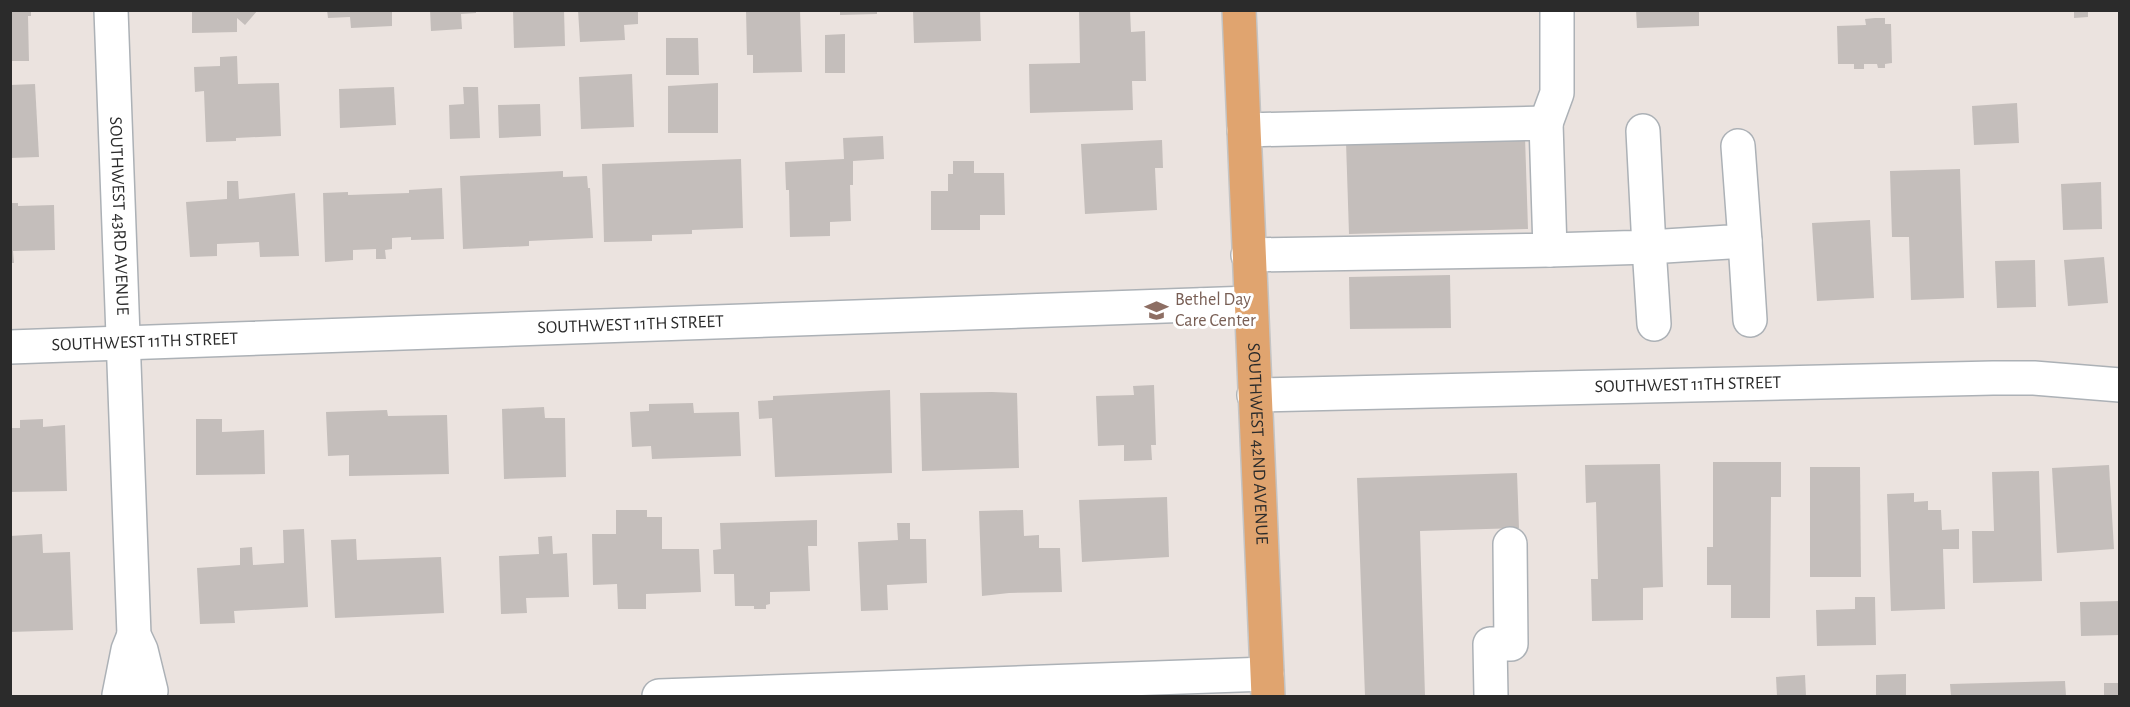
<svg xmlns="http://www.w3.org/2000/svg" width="2130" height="707" viewBox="0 0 2130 707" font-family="'Alegreya Sans',sans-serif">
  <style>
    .building { fill: #c4bebb }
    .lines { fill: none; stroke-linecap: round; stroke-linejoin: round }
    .minor-casing { stroke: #acb1b6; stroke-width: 36 }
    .major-casing { stroke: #c4c4c4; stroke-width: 36 }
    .minor { stroke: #fff; stroke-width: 33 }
    .major { stroke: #e0a46f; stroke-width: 33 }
    .labels { text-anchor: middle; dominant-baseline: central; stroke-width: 6; stroke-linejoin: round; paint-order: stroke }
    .street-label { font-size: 18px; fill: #2b2b2b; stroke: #fff }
    .education-label { font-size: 18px; fill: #785e54; stroke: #fff; text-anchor: start }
  </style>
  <rect width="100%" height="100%" fill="#ebe3df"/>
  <!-- building -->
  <g class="building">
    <polygon points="10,10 31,10 31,16 28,16 29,61 10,61"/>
    <polygon points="192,10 258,10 245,25 237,18 237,32 192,33"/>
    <polygon points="327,10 392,10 392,26 351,28 350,17 328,18"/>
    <polygon points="430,10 476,10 476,13 461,14 462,29 431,31"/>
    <polygon points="513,10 564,10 565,46 514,48"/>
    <polygon points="578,10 638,10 638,24 624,25 625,40 580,42"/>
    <polygon points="746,10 800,10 802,72 753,73 753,55 747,55"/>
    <polygon points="840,10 877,10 877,14 840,15"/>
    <polygon points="913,10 980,10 981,41 914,43"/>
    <polygon points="1079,10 1130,10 1131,32 1145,31 1146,81 1132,81 1133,110 1030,113 1029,64 1080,63"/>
    <polygon points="1636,10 1699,10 1699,26 1637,28"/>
    <polygon points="2074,10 2088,10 2088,17 2074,18"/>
    <polygon points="1875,18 1885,18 1885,24 1891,24 1892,63 1885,64 1885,68 1878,68 1877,64 1864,64 1864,69 1854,69 1854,64 1838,64 1837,26 1866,25 1865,19"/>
    <polygon points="845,34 845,73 825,73 825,35"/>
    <polygon points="666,38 698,38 699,75 666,75"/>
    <polygon points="237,56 238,84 279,83 281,136 236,138 236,141 206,142 204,91 195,92 194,67 220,66 220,57"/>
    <polygon points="632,74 634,127 581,129 579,77"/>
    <polygon points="718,83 718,133 668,133 668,86"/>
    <polygon points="35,84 39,157 10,158 10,85"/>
    <polygon points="394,87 396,125 340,128 339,89"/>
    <polygon points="463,87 478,87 480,138 450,139 449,105 464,104"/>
    <polygon points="2017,103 2019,143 1974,145 1972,106"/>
    <polygon points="540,104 541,136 499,138 498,105"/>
    <polygon points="883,136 884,159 853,161 853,185 850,185 851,221 830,222 830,236 790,237 789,190 786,190 785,162 844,159 843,138"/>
    <polygon points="1525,137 1528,229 1349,234 1346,142"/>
    <polygon points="1162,140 1163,168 1155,168 1157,210 1085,214 1081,144"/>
    <polygon points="741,159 743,228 692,230 692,234 652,235 652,241 604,242 602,164"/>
    <polygon points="953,161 974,161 974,173 1004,173 1005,215 980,215 980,230 931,230 931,191 948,191 948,174 953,174"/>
    <polygon points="1960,169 1964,298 1911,300 1909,237 1892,237 1890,171"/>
    <polygon points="563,171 563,177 587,176 588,188 590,188 593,238 529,241 529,246 463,249 460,176"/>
    <polygon points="227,181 238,181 239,199 295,193 299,256 260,257 259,242 217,244 217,256 190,257 186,202 227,199"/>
    <polygon points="2101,182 2102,229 2063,230 2061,184"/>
    <polygon points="442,188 444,239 411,240 411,237 392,238 392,249 385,250 386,259 376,259 376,249 353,250 353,260 325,262 323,193 348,192 348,195 409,193 409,190"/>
    <polygon points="10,203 18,203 18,206 54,205 55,250 13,251 14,263 10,263"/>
    <polygon points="1870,220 1874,298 1817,301 1812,223"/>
    <polygon points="2104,257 2108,303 2068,306 2064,260"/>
    <polygon points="2035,260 2036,307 1997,308 1995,261"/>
    <polygon points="1450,275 1451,328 1350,329 1349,277"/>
    <polygon points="1154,385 1156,445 1151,445 1152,460 1124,461 1124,445 1098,446 1096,396 1134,395 1133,386"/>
    <polygon points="890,390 892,473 775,477 772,418 759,419 758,401 773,400 773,396"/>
    <polygon points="992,392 1017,393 1019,468 922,471 920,393"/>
    <polygon points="693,403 694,413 739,412 741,456 652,459 651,446 632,447 630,412 649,411 649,404"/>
    <polygon points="544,407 545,418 565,418 566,477 504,479 502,409"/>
    <polygon points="387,410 388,416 447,415 449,474 349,476 349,455 328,456 326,412"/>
    <polygon points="43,419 43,427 65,425 67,491 10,492 10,428 20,428 20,420"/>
    <polygon points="196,419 222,419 222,432 264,430 265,474 196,475"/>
    <polygon points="1713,462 1781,462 1781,497 1771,497 1770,618 1731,618 1731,585 1707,585 1707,547 1713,547"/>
    <polygon points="1660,464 1663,587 1643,588 1643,620 1592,621 1591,579 1598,579 1596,502 1586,503 1585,465"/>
    <polygon points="2109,465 2114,549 2057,553 2052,468"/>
    <polygon points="1810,467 1860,467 1861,577 1810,577"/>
    <polygon points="2039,471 2042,581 1973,583 1972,531 1994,531 1992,472"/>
    <polygon points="1517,473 1519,528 1420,531 1425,696 1365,696 1357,478"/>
    <polygon points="1914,493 1914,502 1928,501 1928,510 1941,510 1942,530 1959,529 1959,549 1943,549 1945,609 1891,611 1887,494"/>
    <polygon points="1167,497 1169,557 1082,562 1079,500"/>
    <polygon points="616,510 647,510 647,517 662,517 662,549 699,549 701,592 646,594 646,609 618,609 617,584 593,585 592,534 616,534"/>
    <polygon points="1023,510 1024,536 1039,535 1039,548 1060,548 1062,592 1009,593 982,596 979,511"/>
    <polygon points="817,520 817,546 808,546 810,591 770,592 770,604 766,605 766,609 754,609 754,606 735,606 734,574 714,574 713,550 721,549 720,523"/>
    <polygon points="897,523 910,523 910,539 926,539 927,583 887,585 888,610 861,611 858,542 898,540"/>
    <polygon points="304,529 308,607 234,611 235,623 200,624 197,568 240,565 240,548 252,547 253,565 284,563 283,530"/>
    <polygon points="42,534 43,553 70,552 73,630 10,632 10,536"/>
    <polygon points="552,536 553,554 567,553 569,597 526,598 527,613 501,614 499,556 539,554 538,537"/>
    <polygon points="356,539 357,560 441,557 444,613 335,618 331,540"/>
    <polygon points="1855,597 1875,597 1876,645 1817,646 1816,610 1855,609"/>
    <polygon points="2120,601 2120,635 2081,636 2080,602"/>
    <polygon points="1906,674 1906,696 1876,696 1876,675"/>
    <polygon points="1805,675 1806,696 1777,696 1776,677"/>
    <polygon points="2065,681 2066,696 1951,696 1950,684"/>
    <rect x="2104" y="683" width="16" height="13"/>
  </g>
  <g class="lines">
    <defs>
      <g id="minor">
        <path id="s1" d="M111,10L134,635L141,650L151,691"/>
        <polyline points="1546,123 1557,93 1557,10"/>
        <polyline points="1244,130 1546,123 1550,250 1248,255"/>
        <polyline points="1745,241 1750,320"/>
        <polyline points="1550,250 1649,247 1643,131"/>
        <polyline points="1654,324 1649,247 1745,241 1738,146"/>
        <path id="s2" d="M10,347L1250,303"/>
        <path id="s3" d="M1254,395L1993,378H2034L2120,385"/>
        <polyline points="119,695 128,650 134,635"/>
        <polyline points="659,696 1267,674"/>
        <polyline points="1491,696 1490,644 1511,644 1510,544"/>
      </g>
      <g id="major">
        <path id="s4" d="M1239,10L1268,696"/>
      </g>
    </defs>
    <!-- minor casing -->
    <use href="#minor" class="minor-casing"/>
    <!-- major casing -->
    <use href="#major" class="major-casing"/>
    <!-- minor -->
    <use href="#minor" class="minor"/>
    <!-- major -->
    <use href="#major" class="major"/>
  </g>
  <!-- icons -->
  <defs>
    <symbol id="school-bare" viewBox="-9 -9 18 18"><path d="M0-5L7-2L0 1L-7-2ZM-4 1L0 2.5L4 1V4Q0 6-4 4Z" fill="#8d6e63" stroke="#fff" stroke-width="2.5" paint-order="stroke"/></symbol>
  </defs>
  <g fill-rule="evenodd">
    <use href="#school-bare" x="1140" y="294" width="33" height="33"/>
  </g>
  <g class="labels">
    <!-- street labels -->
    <g class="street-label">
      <text stroke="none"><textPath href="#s1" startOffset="206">SOUTHWEST 43RD AVENUE</textPath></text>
      <text stroke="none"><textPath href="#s2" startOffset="621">SOUTHWEST 11TH STREET</textPath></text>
      <text stroke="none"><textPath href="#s2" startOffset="135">SOUTHWEST 11TH STREET</textPath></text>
      <text stroke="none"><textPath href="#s3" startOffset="434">SOUTHWEST 11TH STREET</textPath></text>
      <text stroke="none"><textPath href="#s4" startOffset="434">SOUTHWEST 42ND AVENUE</textPath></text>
    </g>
    <!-- education labels -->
    <g class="education-label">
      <text x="1175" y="300">Bethel Day<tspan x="1175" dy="21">Care Center</tspan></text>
    </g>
  </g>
  <!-- border -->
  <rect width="2130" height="707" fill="none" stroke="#2b2b2b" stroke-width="24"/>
</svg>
